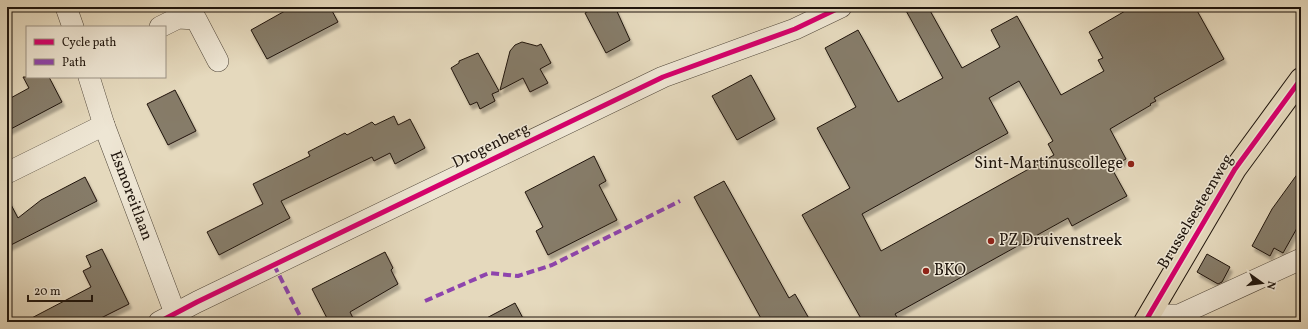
<svg xmlns="http://www.w3.org/2000/svg" width="1308" height="329" viewBox="0 0 1308 329" font-family="Vollkorn,serif">
  <style>
    .building { fill: #867b69; stroke: #1f150d; fill-rule: evenodd; filter: url(#shadow) }
    .lines { fill: none; stroke-linecap: round; stroke-linejoin: round }
    .minor-casing { stroke: #504639; stroke-width: 22 }
    .major-casing { stroke: #1f150d; stroke-width: 24 }
    .minor { stroke: #eee6d4; stroke-width: 21 }
    .major { stroke: #e5d9bd; stroke-width: 22 }
    .quiet { stroke: #8e44ad; stroke-width: 4; stroke-dasharray: 8 4; stroke-linecap: butt }
    .cycleway-casing { stroke: #eee6d4; stroke-width: 8 }
    .cycleway { stroke: #d6006c; stroke-width: 5 }
    .poi-dot { fill: #8f2418; stroke: #eee6d4; stroke-width: 1.5 }
    .labels { text-anchor: middle; dominant-baseline: central; stroke-width: 3; stroke-linejoin: round; paint-order: stroke }
    .street-label { font-size: 16px; fill: #1f150d; stroke: #eee6d4 }
    .poi-label { font-size: 16px; fill: #1f150d; stroke: #eee6d4; text-anchor: start }
  </style>
  <defs>
    <filter id="shadow"><feDropShadow dx="2.5" dy="4.5" stdDeviation="1" flood-color="#0004"/></filter>
  </defs>
  <rect width="100%" height="100%" fill="#e5d9bd"/>
  <filter id="stains"><feTurbulence type="fractalNoise" baseFrequency=".005" numOctaves="4"/><feColorMatrix values="0 0 0 0 .2 0 0 0 0 .09 0 0 0 0 .02 0 0 0 .5 -.17"/></filter>
  <radialGradient id="worn" r=".72"><stop offset=".6" stop-color="#630" stop-opacity="0"/><stop offset="1" stop-color="#630" stop-opacity=".3"/></radialGradient>
  <!-- building -->
  <g class="building">
    <polygon points="292,7 330,7 338,22 267,59 251,30"/>
    <polygon points="596,7 615,7 630,40 606,53 585,13"/>
    <path d="M904,7H928L962,68L1000,47L991,30L1017,16L1061,95L1104,71L1098,60L1103,58L1089,32L1132,7H1195L1224,59L1154,98L1156,101L1150,104L1151,105L1110,129L1126,159L1111,167L1127,196L1072,226L1068,218L895,314L900,322H863L802,215L850,188L817,128L856,107L825,48L858,30L898,102L943,78ZM1019,81L1053,141L1048,144L1054,155L881,251L862,214L1008,133L989,98Z"/>
    <polygon points="522,42 537,46 541,44 551,63 540,69 548,83 530,92 523,78 500,90 510,51 515,45"/>
    <polygon points="478,53 499,91 492,94 495,101 480,109 477,102 470,105 451,68 459,63 459,61"/>
    <polygon points="751,75 775,119 737,140 712,96"/>
    <polygon points="23,77 49,77 62,102 7,131 7,100 29,88"/>
    <polygon points="175,90 196,131 168,145 147,104"/>
    <polygon points="394,116 398,125 410,119 425,148 395,164 390,153 374,161 372,157 281,201 290,218 219,255 207,232 263,204 253,184 310,156 308,152 345,133 347,135 372,122 375,125"/>
    <polygon points="594,156 606,181 599,185 617,220 548,255 536,231 543,227 525,192"/>
    <polygon points="1301,169 1301,221 1283,253 1274,248 1270,256 1252,246 1272,209"/>
    <polygon points="85,177 97,201 7,247 7,197 18,218 41,200"/>
    <polygon points="724,181 789,298 795,294 811,322 763,322 694,197"/>
    <polygon points="102,249 129,304 93,322 24,322 91,287 83,271 91,267 86,256"/>
    <polygon points="385,252 393,268 391,270 398,284 350,312 355,322 329,322 312,289"/>
    <polygon points="1207,254 1230,267 1222,282 1218,284 1197,272"/>
    <polygon points="515,303 525,322 479,322"/>
  </g>
  <g class="lines">
    <defs>
      <g id="minor">
        <polyline points="66,7 73,27"/>
        <polyline points="160,27 178,18 196,19 218,61"/>
        <path id="s1" d="M89,77L104,125L175,313"/>
        <polyline points="7,173 104,125"/>
        <polyline points="1152,310 1165,315 1179,315 1301,259"/>
        <polyline points="159,322 197,302 663,77 795,29 841,7"/>
      </g>
      <polyline id="major" points="1145,322 1235,169 1301,79"/>
    </defs>
    <!-- minor casing -->
    <use href="#minor" class="minor-casing"/>
    <!-- major casing -->
    <use href="#major" class="major-casing"/>
    <!-- minor -->
    <use href="#minor" class="minor"/>
    <!-- major -->
    <use href="#major" class="major"/>
    <!-- quiet -->
    <g class="quiet">
      <polyline points="274,265 303,322"/>
      <polyline points="425,301 489,273 518,276 552,265 680,201"/>
    </g>
    <defs>
      <g id="cycleway">
        <polyline points="159,322 197,302 663,77 795,29 841,7"/>
        <polyline points="1145,322 1235,169 1301,79"/>
      </g>
    </defs>
    <!-- cycleway casing -->
    <use href="#cycleway" class="cycleway-casing"/>
    <!-- cycleway -->
    <use href="#cycleway" class="cycleway"/>
  </g>
  <!-- markers -->
  <g class="poi-dot">
    <circle cx="1131" cy="164" r="4"/>
    <circle cx="991" cy="241" r="4"/>
    <circle cx="926" cy="271" r="4"/>
  </g>
  <g class="labels">
    <!-- street labels -->
    <g class="street-label">
      <text transform="translate(491 146) rotate(-26)">Drogenberg</text>
      <text stroke="none"><textPath href="#s1" startOffset="126">Esmoreitlaan</textPath></text>
      <text transform="translate(1196 212) rotate(-59)">Brusselsesteenweg</text>
    </g>
    <!-- poi labels -->
    <g class="poi-label">
      <text x="1123" y="164" text-anchor="end">Sint-Martinuscollege</text>
      <text x="999" y="241">PZ Druivenstreek</text>
      <text x="934" y="271">BKO</text>
    </g>
  </g>
  <!-- margin -->
  <rect width="1308" height="329" fill="none" stroke="#e5d9bd" stroke-width="24"/>
  <rect x="8" y="8" width="1292" height="313" fill="none" stroke="#1f150d" stroke-width="2"/>
  <rect x="12" y="12" width="1284" height="305" fill="none" stroke="#1f150d"/>
  <!-- legend -->
  <rect x="26" y="26" width="140" height="52" fill="#eee6d4" stroke="#9b9284"/>
  <rect x="34" y="39" width="20" height="6" fill="#d6006c" stroke="#9b9284"/>
  <text x="62" y="46" font-size="12" fill="#1f150d">Cycle path</text>
  <rect x="34" y="59" width="20" height="6" fill="#8e44ad" stroke="#9b9284"/>
  <text x="62" y="66" font-size="12" fill="#1f150d">Path</text>
  <!-- north arrow -->
  <g transform="translate(1262 283) rotate(104)" stroke="#eee6d4" stroke-width="3" paint-order="stroke">
  <path d="M0-3L7 15L0 10L-7 15Z" fill="#1f150d"/>
  <text y="-6" font-size="11" font-weight="bold" text-anchor="middle" fill="#1f150d">N</text>
  </g>
  <!-- scale -->
  <path d="M28 295v6h64v-6" fill="none" stroke="#1f150d" stroke-width="2"/>
  <text x="34" y="295" font-size="12" fill="#1f150d" stroke="#eee6d4" stroke-width="3" paint-order="stroke">20 m</text>
  <rect width="100%" height="100%" filter="url(#stains)"/>
  <rect width="100%" height="100%" fill="url(#worn)"/>
</svg>
